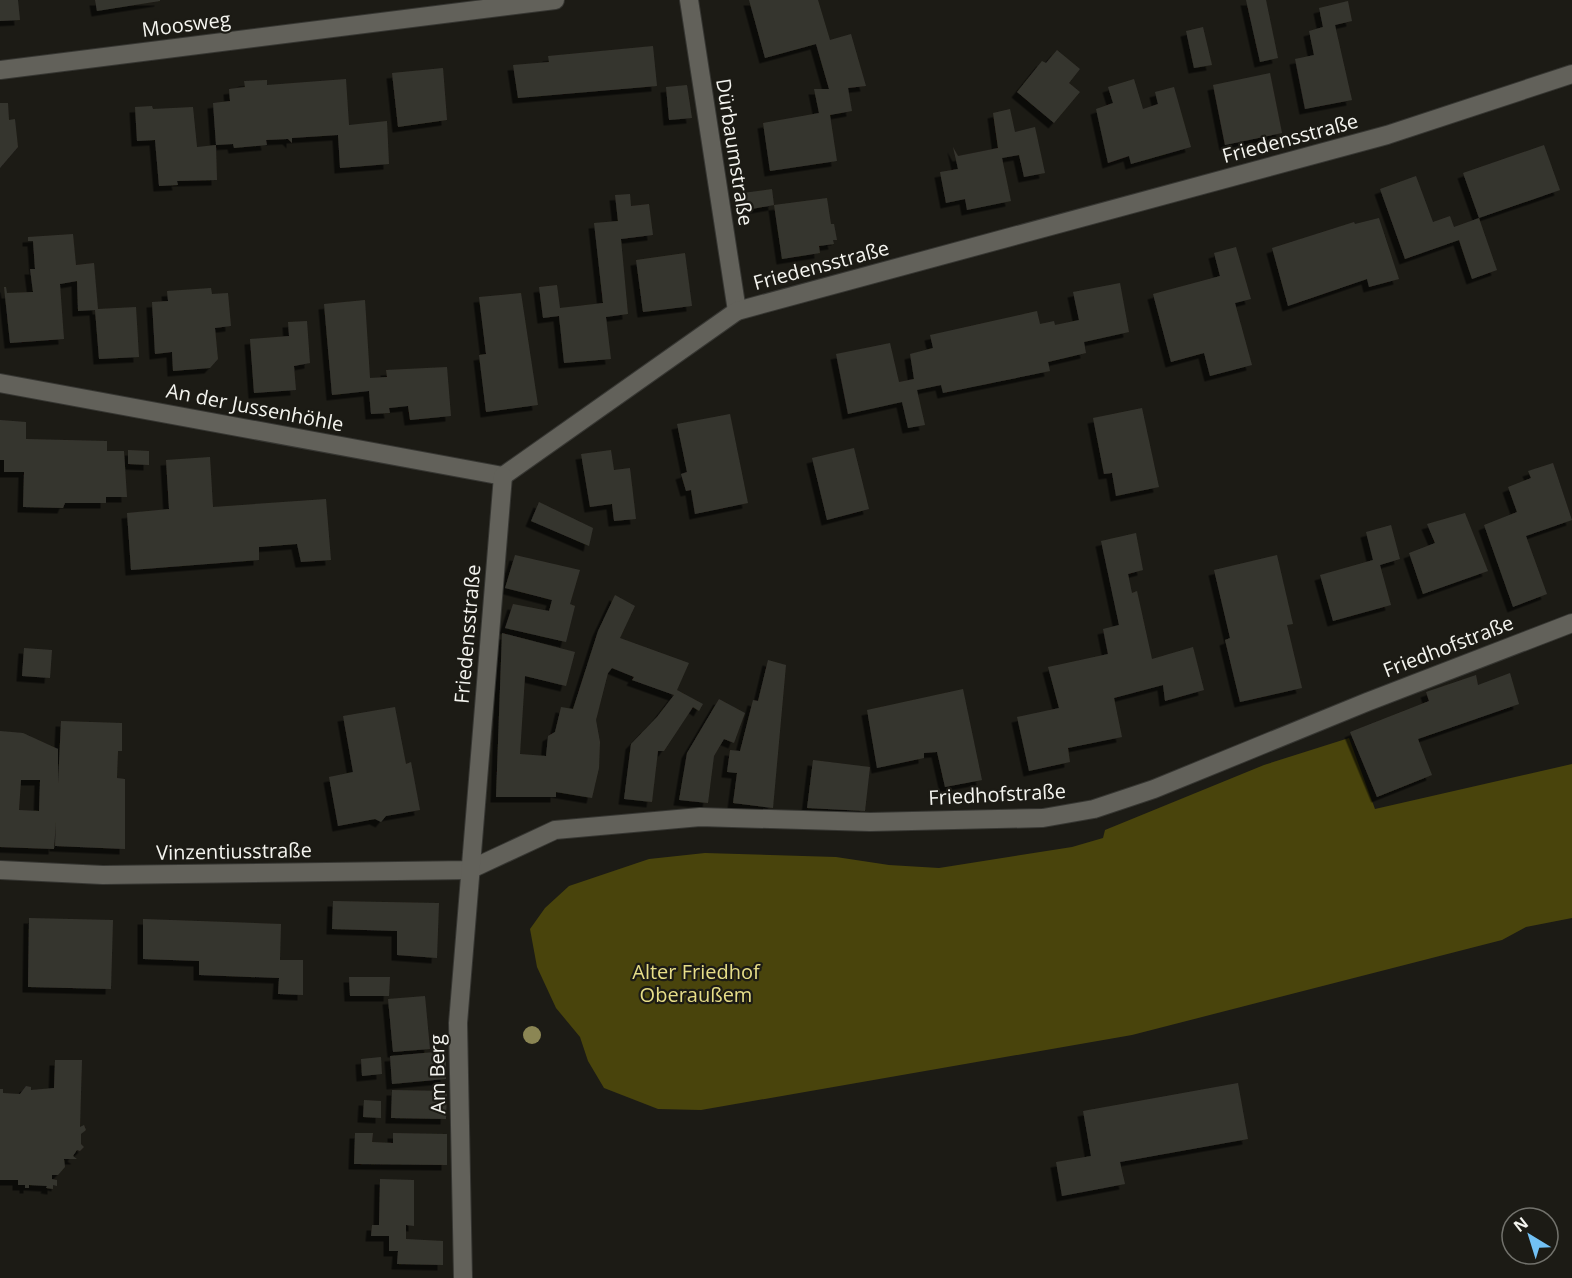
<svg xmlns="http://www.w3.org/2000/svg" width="1572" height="1278" viewBox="0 0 1572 1278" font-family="'Open Sans',sans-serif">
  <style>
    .green { fill: #49440c }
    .building { fill: #36352e; fill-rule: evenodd; filter: url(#shadow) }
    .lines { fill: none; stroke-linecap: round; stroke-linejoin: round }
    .minor-casing { stroke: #363632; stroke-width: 20 }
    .minor { stroke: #62615a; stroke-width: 18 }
    .tree { fill: #8b8654 }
    .labels { text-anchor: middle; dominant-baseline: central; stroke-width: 4.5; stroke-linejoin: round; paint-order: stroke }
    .street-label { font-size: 20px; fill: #f4f4ef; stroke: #1c1b15 }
    .park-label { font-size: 20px; fill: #e6dd88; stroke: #1c1b15 }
  </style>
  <defs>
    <filter id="shadow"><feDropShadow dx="-5.5" dy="5.5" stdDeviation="0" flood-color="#0009"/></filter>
  </defs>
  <rect width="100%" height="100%" fill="#1c1b15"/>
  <!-- green -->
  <polygon class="green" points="1349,738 1375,809 1572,764 1572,918 1526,927 1502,940 1132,1035 701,1110 658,1109 604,1088 588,1061 580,1037 556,1008 537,967 530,929 545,908 569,886 649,859 705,853 836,857 889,865 939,868 1072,847 1103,838 1105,830 1264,765"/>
  <!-- building -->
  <g class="building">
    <polygon points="0,0 18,0 20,20 0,21"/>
    <polygon points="95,0 160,0 160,1 97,11"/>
    <polygon points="749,0 818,0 830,40 851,34 866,86 848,88 852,111 830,115 837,161 770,171 763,123 819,113 814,89 829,89 816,44 765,58"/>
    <polygon points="1246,0 1266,0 1278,58 1260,62"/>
    <polygon points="1348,1 1352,21 1335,25 1352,100 1305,109 1295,59 1314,55 1309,31 1323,27 1319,8"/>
    <polygon points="1203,27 1212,65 1194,68 1186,31"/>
    <polygon points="653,46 657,86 518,98 513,65 549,62 548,56"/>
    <polygon points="1057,50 1080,69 1069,83 1080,92 1054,123 1017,92 1042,61 1046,63"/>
    <polygon points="443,68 447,120 398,127 392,73"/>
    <polygon points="1270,73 1282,133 1225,145 1213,85"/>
    <polygon points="346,79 349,125 387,121 389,164 340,168 338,135 292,138 292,143 288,139 266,140 267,145 234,148 233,144 216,145 213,103 230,101 229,89 245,87 244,81 267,80 267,85"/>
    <polygon points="1134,79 1143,109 1158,104 1155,92 1174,87 1191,147 1131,164 1129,156 1108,163 1096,109 1113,103 1108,87"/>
    <polygon points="687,85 692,118 669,120 666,87"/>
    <polygon points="0,103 8,103 9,120 15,119 18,147 0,168"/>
    <polygon points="152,106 153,109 193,107 197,147 216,145 217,180 177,181 178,185 159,186 155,140 137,141 135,107"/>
    <polygon points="1010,109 1015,132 1035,127 1045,173 1024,177 1019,155 1002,158 1011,201 967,210 965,199 946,203 940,172 958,169 953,147 958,156 998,148 993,113"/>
    <polygon points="1544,145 1560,190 1479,218 1497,270 1472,279 1459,240 1405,259 1380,189 1416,176 1433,222 1450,216 1454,227 1479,218 1463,173"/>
    <polygon points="772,189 774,205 827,198 831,224 834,224 837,240 833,240 834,244 819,246 820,253 782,259 774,205 746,210 743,193"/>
    <polygon points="630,194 631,206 649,204 653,235 621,239 628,314 606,317 611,359 564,363 559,316 543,318 539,287 557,285 560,308 603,303 594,223 618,221 615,195"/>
    <polygon points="1379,218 1399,279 1369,287 1367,279 1288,306 1272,248 1354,222 1355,224"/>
    <polygon points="73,234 76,265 94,263 98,309 136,307 139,357 99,359 95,310 78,311 77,281 60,284 64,339 10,343 4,287 6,287 7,293 33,292 30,269 35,269 33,241 28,241 28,237"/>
    <polygon points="1236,247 1251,299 1235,303 1252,365 1210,376 1204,353 1171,362 1153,294 1220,276 1214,253"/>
    <polygon points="685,253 692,306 643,312 636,260"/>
    <polygon points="1120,283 1129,332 1084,342 1086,353 1048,362 1050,371 943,393 941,385 917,390 925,425 908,428 902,402 848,414 836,354 890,343 899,382 914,379 910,354 933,348 930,335 1037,311 1040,324 1054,321 1055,325 1079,320 1073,292"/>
    <polygon points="211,288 212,294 228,293 231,326 215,328 218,359 210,368 173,371 172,352 155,354 152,302 168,301 167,291"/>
    <polygon points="521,293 538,405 486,412 479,355 486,354 479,297"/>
    <polygon points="365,300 370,378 387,377 386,370 447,367 451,416 410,420 408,406 389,408 390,413 371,414 369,391 332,395 324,304"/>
    <polygon points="307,321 310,363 294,366 296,390 254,393 250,339 289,336 288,322"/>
    <polygon points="1142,408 1159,487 1116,496 1112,473 1104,474 1093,418"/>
    <polygon points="730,414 748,503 695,514 691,490 686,491 681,474 687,472 677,424"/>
    <polygon points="0,420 26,422 26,439 107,441 107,451 124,451 127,497 106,497 106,503 65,503 63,508 23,507 24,472 4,472 4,460 0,460"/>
    <polygon points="854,448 869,509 827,520 812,458"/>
    <polygon points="128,450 149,451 149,465 128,464"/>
    <polygon points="611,450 614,470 630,468 636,519 614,521 612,504 590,507 581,454"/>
    <polygon points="210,457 213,507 326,499 331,560 301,562 297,544 259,547 259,560 131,570 127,513 169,509 166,460"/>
    <polygon points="1553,463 1572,520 1526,536 1547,594 1513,607 1484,525 1517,512 1508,487 1531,478 1528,471"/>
    <polygon points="539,502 593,528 589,546 531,521"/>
    <polygon points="1465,513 1488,571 1423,594 1409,553 1435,543 1427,524"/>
    <polygon points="1391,525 1400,559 1380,565 1391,605 1333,621 1320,575 1373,560 1366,532"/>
    <polygon points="1136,533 1143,570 1128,574 1132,593 1137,591 1152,659 1193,647 1204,690 1165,701 1163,685 1114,698 1122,737 1068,748 1070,762 1029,771 1017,717 1059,708 1048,667 1108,654 1103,629 1119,625 1101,541"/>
    <polygon points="515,555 580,570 570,604 575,606 566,642 505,628 513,604 549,611 552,600 505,588"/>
    <polygon points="1277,555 1293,624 1287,625 1302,688 1240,702 1225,640 1230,638 1214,570"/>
    <polygon points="615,595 635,606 620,638 689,663 677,690 703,704 699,711 693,707 664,751 658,751 652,802 624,799 631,744 657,717 674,695 632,680 634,677 612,668 608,673 596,720 600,742 599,768 592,798 556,792 556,797 496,797 502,633 575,652 566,686 525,676 520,754 546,756 548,736 555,732 561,707 573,709 598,631"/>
    <polygon points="24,648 52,650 50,678 22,676"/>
    <polygon points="768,660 786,665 773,808 733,803 737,773 727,772 730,750 740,751 753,700 758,701"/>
    <polygon points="1510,673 1519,704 1418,739 1432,775 1377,797 1350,732 1429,701 1426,692 1476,675 1478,685"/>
    <polygon points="963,689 982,780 945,787 937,752 924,753 924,758 877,768 867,710"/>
    <polygon points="719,699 745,713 734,743 724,739 714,756 708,803 679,800 687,753"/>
    <polygon points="395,707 406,764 411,762 420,810 386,816 381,822 375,819 338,826 329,777 353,772 343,716"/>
    <path d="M61,721L122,723V751H118L117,778L125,779V849L55,846L56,821L54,849L0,847V731L23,733L58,749V784ZM21,780H40L39,811L19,810Z"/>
    <polygon points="813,760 870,767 865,811 807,808"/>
    <polygon points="333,901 439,903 437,958 397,955 397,931 332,929"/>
    <polygon points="29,918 113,920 111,989 28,987"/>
    <polygon points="143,919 281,924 280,960 303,960 303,995 278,994 279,978 199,975 199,961 143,959"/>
    <polygon points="349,977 390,977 389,996 350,996"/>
    <polygon points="425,996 430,1049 393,1052 388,999"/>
    <polygon points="446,1051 446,1079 392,1084 390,1056"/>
    <polygon points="381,1057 382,1074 362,1076 361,1059"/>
    <polygon points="55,1060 82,1060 80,1127 84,1125 86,1130 81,1134 81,1144 84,1147 80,1151 77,1150 73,1156 77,1159 64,1159 65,1167 58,1175 52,1175 52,1179 57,1180 57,1186 53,1185 53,1189 46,1188 47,1186 29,1185 29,1188 25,1188 25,1185 18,1185 18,1180 0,1180 0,1089 3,1089 3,1093 20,1094 26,1086 31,1087 31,1090 54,1088"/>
    <polygon points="1238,1083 1248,1139 1120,1162 1125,1184 1062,1196 1056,1162 1091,1156 1083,1111"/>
    <polygon points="392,1090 447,1091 446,1119 391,1118"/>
    <polygon points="364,1100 381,1101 381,1118 363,1117"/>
    <polygon points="355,1133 373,1133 372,1142 393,1143 393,1133 447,1134 447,1165 354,1164"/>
    <polygon points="380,1179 414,1180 414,1226 406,1225 406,1239 443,1241 443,1265 397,1264 398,1251 389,1251 389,1236 371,1236 372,1225 379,1225"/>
  </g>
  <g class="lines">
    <defs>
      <g id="minor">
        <polyline points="689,0 737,311"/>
        <polyline points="0,70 555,0"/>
        <polyline points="0,383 503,476"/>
        <polyline points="503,476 737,311 1387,135 1572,74"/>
        <polyline points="0,870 103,875 469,870 555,830 700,817 870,822 1043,818 1094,809 1154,789 1367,702 1572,623"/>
        <polyline points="463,1278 458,1023 503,476"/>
      </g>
    </defs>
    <!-- minor casing -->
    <use href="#minor" class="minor-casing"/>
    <!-- minor -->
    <use href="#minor" class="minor"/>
  </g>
  <!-- trees -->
  <circle class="tree" cx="532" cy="1035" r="9"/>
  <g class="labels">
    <!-- street labels -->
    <g class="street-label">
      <text transform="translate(186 24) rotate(-7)">Moosweg</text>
      <text transform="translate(1290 138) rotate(-15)">Friedensstraße</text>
      <text transform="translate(735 152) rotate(81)">Dürbaumstraße</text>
      <text transform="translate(821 265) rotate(-15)">Friedensstraße</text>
      <text transform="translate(255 407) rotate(11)">An der Jussenhöhle</text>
      <text transform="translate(467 634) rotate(-85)">Friedensstraße</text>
      <text transform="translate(1448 646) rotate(-21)">Friedhofstraße</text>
      <text transform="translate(997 794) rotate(-3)">Friedhofstraße</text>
      <text transform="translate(234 851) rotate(-1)">Vinzentiusstraße</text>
      <text transform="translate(437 1074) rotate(-91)">Am Berg</text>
    </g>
    <!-- park labels -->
    <g class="park-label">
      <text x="696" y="971">Alter Friedhof<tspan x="696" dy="23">Oberaußem</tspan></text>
    </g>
  </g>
  <!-- north arrow -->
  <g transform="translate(1530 1236) rotate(322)"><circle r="28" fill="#1c1b15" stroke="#72726c" stroke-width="1.5"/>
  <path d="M0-4.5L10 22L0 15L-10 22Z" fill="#72c1f5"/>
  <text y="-9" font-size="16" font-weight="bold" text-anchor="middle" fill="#f4f4ef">N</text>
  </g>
</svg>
